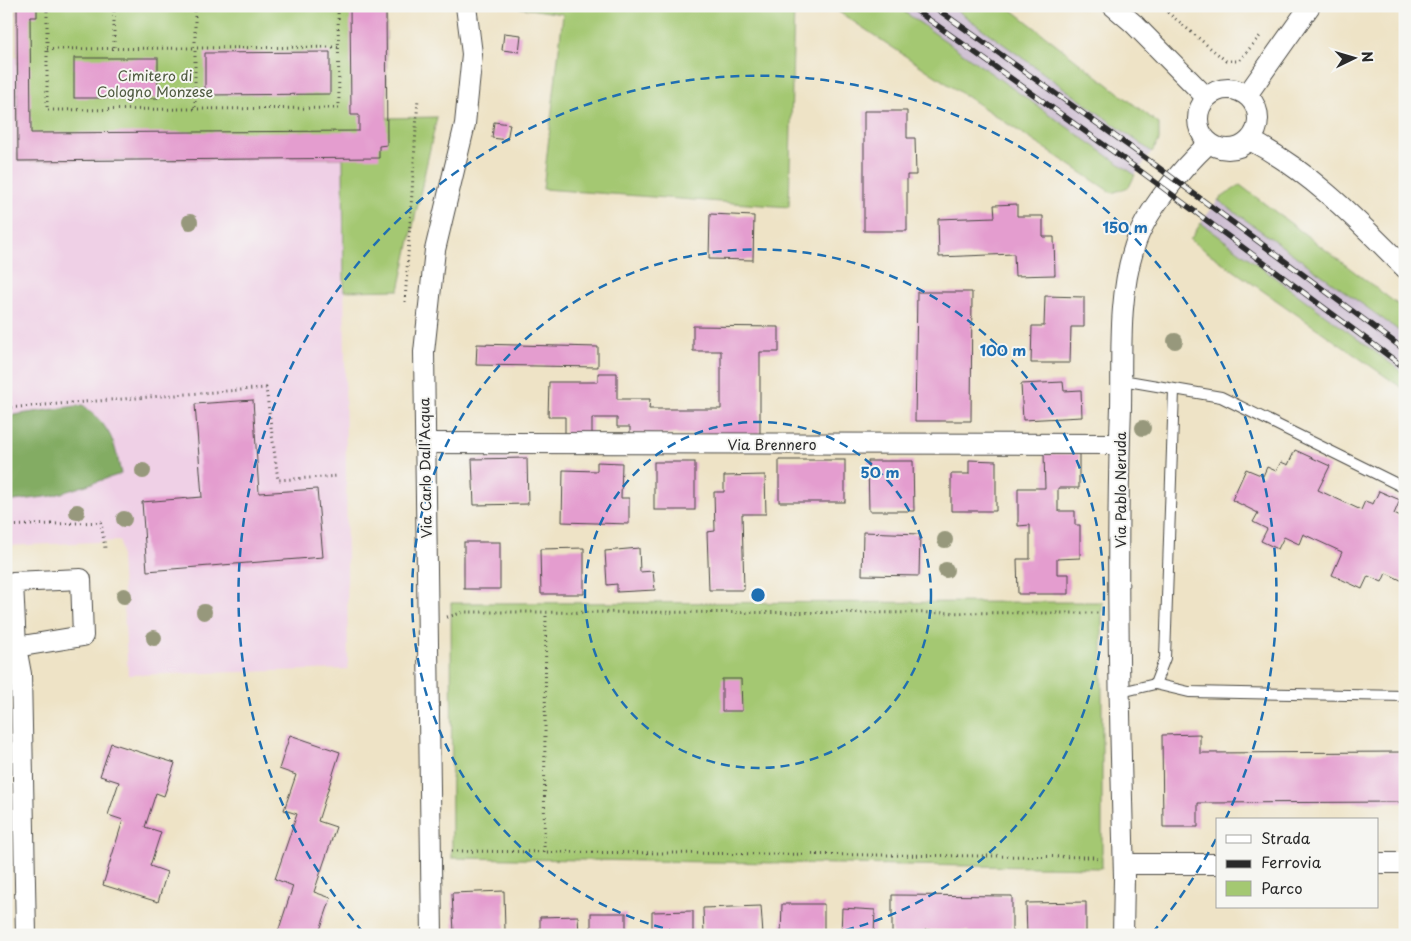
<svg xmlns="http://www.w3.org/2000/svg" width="1411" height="941" viewBox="0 0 1411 941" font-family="'Playpen Sans',sans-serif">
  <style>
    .built { fill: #efd0e6 }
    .industrial { fill: #cdbed2 }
    .green { fill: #a4c872; stroke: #687a4e }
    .forest { fill: #83ac64; stroke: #576c48 }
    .building { fill: #e49dcf }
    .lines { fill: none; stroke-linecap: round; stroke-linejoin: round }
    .lane-casing { stroke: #484742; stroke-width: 12 }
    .street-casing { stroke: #484742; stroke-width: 22 }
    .path { stroke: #484742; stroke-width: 3; stroke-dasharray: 1 4; stroke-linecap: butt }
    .lane { stroke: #fff; stroke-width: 10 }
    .street { stroke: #fff; stroke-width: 20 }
    .rail-casing { stroke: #2b2b2b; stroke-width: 5.5 }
    .rail { stroke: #f6f6f2; stroke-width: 4; stroke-dasharray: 11; stroke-linecap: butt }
    .tree { fill: #97987c }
    .ring { fill: none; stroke: #1f6fb2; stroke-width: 2.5; stroke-dasharray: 9 6 }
    .labels { text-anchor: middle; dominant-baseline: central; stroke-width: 4; stroke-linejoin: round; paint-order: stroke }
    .park-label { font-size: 14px; fill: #4f5a40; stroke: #f6f6f2 }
    .street-label { font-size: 14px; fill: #2b2b2b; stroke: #f6f6f2 }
    .centre { fill: #1f6fb2; stroke: #f6f6f2; stroke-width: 2.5 }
    .ring-label { font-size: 15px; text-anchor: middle; font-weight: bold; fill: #1f6fb2; stroke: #f6f6f2; stroke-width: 4; stroke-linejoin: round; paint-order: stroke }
  </style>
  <rect width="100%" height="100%" fill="#f6f6f2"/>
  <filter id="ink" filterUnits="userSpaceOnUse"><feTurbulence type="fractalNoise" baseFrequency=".02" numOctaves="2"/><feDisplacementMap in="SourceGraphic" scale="10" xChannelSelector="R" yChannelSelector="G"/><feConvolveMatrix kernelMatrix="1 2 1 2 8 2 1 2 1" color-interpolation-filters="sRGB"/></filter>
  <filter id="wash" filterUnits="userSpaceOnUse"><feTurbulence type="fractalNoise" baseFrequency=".0096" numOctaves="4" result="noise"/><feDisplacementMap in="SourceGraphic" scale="20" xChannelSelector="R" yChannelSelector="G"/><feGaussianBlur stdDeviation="1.12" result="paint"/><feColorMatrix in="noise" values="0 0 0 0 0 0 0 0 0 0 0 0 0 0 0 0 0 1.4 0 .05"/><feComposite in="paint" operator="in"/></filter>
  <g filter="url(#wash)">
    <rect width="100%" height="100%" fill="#eee3c6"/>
    <!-- built -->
    <polygon class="built" points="17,57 18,160 343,158 348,669 128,675 120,541 6,546 6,58"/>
    <!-- industrial -->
    <g class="industrial">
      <polygon points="896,6 951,6 1152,152 1135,175"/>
      <polygon points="1218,200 1405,335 1405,374 1201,223"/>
    </g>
    <!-- green -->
    <g class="green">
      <polygon points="17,6 386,6 387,118 437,117 399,290 344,291 343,158 18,161"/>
      <polygon points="509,6 794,6 789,207 543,189 563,14"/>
      <polygon points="830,6 896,6 1135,175 1129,187 1112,193"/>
      <polygon points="951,6 1007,6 1159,124 1159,141 1152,152"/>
      <polygon points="1240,185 1405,310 1405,335 1218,200"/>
      <polygon points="1201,223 1405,374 1405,390 1190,240"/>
      <polygon points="1102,602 1102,868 452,858 451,603"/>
    </g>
    <!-- forest -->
    <path class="forest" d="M83,405C111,428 114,439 121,474L52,496L6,502V416Z"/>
    <g id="blocks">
      <!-- building -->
      <g class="building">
        <polygon points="17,6 37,6 37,17 30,17 31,133 359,131 359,115 351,115 350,6 386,6 387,145 379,146 379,158 18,161"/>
        <polygon points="504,33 521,35 519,52 502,50"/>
        <polygon points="330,52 330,94 205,95 205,53"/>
        <rect x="74" y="58" width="84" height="40"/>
        <polygon points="864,111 907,111 907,138 915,138 916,175 907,175 907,231 864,231"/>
        <polygon points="494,122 510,124 507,140 492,138"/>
        <polygon points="1017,204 1017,216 1043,216 1043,237 1054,237 1055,275 1015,276 1014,254 939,257 938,219 995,217 994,205"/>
        <polygon points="710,214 754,216 753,260 709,259"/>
        <polygon points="917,292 972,292 971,421 915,421"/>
        <polygon points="1045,296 1084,297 1084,327 1071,327 1070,363 1031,363 1032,326 1044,326"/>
        <polygon points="693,326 779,327 779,352 760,352 760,434 630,434 630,427 617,427 617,418 592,418 592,434 565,434 565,417 548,417 549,382 598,382 598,373 617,373 617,399 650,399 649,409 721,409 721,351 693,351"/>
        <polygon points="477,344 598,347 598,367 476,365"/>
        <polygon points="1063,382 1064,391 1081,390 1082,417 1023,420 1021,384"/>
        <polygon points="253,400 259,493 317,489 323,557 147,571 142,502 202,497 195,404"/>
        <polygon points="1295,450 1330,466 1318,490 1361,510 1365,501 1373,504 1379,491 1400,500 1394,514 1405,519 1400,529 1405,531 1405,582 1386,573 1382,582 1368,576 1362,589 1332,575 1342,552 1303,534 1299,544 1284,537 1278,549 1261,541 1267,529 1253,522 1258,513 1232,500 1246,469 1263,476 1267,467 1276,471 1281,462 1288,465"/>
        <polygon points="1044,454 1079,454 1079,488 1058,488 1058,511 1075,511 1075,525 1080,525 1080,558 1057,559 1057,574 1069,574 1069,594 1018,594 1017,559 1030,559 1030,525 1018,526 1018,488 1045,488"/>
        <polygon points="527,458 528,504 474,505 472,459"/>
        <rect x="779" y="460" width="66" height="42"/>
        <polygon points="969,460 996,461 996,511 951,511 951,474 969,474"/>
        <polygon points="868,461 913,461 914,511 869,511"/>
        <polygon points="597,462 622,463 621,498 629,498 629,524 562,522 563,470 597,471"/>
        <rect x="654" y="462" width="41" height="48"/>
        <polygon points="765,475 766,514 742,514 744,590 709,590 707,532 715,531 714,492 724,492 724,476"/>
        <polygon points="863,532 920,534 919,576 862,575"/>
        <rect x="464" y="542" width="36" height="47"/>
        <polygon points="584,548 584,594 541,594 540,549"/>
        <polygon points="639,548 640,572 653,571 655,590 617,592 617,584 607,585 605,551"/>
        <polygon points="722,679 741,679 742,711 722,711"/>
        <polygon points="1200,734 1200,753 1405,752 1405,802 1198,803 1198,827 1163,827 1162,735"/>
        <polygon points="290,735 340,752 318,821 336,827 314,892 331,898 319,933 325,935 277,935 293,886 275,879 297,814 284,810 296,775 279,769"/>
        <polygon points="111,743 175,763 164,796 156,793 145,827 161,832 150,866 167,872 158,902 103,885 123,820 108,815 119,782 100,776"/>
        <polygon points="504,891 505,931 454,933 452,893"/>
        <polygon points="892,895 1012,896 1012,935 968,935 968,931 925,930 925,935 892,935"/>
        <polygon points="1086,902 1086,935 1027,935 1026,903"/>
        <polygon points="782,904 824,904 824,935 781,935"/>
        <polygon points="761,906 763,935 704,935 703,908"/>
        <polygon points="842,908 875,910 874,935 841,935"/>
        <polygon points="693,911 693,935 652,935 652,912"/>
        <rect x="591" y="913" width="35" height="22"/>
        <polygon points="578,916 579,935 540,935 540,917"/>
      </g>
    </g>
  </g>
  <g filter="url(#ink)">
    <use href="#blocks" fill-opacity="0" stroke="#484742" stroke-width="1"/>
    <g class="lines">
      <defs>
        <g id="lane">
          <polyline points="1122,380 1221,397 1405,488"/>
          <polyline points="1155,684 1189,692 1405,696"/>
          <polyline points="1121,692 1155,684 1165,658 1174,390"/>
        </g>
        <g id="street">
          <polyline points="1113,6 1134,24 1206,97"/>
          <circle cx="1228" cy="119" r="30"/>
          <polyline points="1247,95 1310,6"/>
          <path d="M1250,140C1310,171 1358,221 1405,268"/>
          <polyline points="425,443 1119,444"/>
          <polyline points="16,647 83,636 81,579 13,582 16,647 21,674 26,935"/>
          <polyline points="1377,863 1405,863"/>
          <polyline points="1124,864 1217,864"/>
          <polyline points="432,935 424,352 435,250 465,124 472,54 466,6"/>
          <path d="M1123,935L1124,877C1120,721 1115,563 1121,407C1122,355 1118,298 1134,248C1144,213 1182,168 1209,143"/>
        </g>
      </defs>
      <!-- lane casing -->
      <use href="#lane" class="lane-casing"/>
      <!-- street casing -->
      <use href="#street" class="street-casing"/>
      <!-- path -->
      <g class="path">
        <polyline points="47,6 47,110 339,108 338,6"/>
        <polyline points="114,6 114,49"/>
        <polyline points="195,6 195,109"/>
        <polyline points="1160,6 1226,61 1239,61 1260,36"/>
        <polyline points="47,49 339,47"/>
        <polyline points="405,302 418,98"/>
        <polyline points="6,408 266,388 278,480 339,476"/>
        <polyline points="6,526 101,522 105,548"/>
        <polyline points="447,617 465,612 1098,613"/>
        <polyline points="452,851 1094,857 1101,861"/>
        <polyline points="544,852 546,613"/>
      </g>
      <!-- lane -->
      <use href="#lane" class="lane"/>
      <!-- street -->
      <use href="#street" class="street"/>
      <defs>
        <g id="rail">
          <polyline points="910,6 1139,170 1405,368"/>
          <polyline points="933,6 1147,159 1405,350"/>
        </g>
      </defs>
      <!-- rail casing -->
      <use href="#rail" class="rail-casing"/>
      <!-- rail -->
      <use href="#rail" class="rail"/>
    </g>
    <!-- trees -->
    <g class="tree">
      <circle cx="190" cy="222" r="8"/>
      <circle cx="1175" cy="341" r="8"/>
      <circle cx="1143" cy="428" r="8"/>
      <circle cx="143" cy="471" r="8"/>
      <circle cx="77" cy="512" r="8"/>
      <circle cx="124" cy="519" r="8"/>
      <circle cx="945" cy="540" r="8"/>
      <circle cx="946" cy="570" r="8"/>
      <circle cx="124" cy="596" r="8"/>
      <circle cx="204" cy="612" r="8"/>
      <circle cx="154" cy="638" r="8"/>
    </g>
  </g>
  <!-- distance rings -->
  <g class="ring">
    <circle cx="758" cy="595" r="173"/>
    <path d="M692 935A346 346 0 1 1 824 935"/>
    <path d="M1216 839A519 519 0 0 1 1153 932M363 932A519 519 0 1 1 1226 818"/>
  </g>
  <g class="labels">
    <!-- park labels -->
    <g class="park-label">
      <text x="155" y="75">Cimitero di<tspan x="155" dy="16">Cologno Monzese</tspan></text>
    </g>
    <!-- street labels -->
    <g class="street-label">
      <text x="772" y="444">Via Brennero</text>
      <text transform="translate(425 468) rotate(-91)">Via Carlo Dall'Acqua</text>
      <text transform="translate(1120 490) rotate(-90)">Via Pablo Neruda</text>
    </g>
  </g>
  <circle cx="758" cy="595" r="8" class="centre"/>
  <g class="ring-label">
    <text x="1125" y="233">150 m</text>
    <text x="1003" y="356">100 m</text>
    <text x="880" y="478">50 m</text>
  </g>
  <!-- margin -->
  <rect width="1411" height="941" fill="none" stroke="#f6f6f2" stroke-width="25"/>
  <!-- legend -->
  <rect x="1216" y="818" width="162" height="90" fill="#f6f6f2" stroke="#a5a5a2"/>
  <rect x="1226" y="835" width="25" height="8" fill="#ffffff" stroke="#a5a5a2"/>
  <text x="1261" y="844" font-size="15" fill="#2b2b2b">Strada</text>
  <rect x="1226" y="860" width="25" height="8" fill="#2b2b2b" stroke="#a5a5a2"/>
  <text x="1261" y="868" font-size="15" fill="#2b2b2b">Ferrovia</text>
  <rect x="1226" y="881" width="25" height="15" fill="#a4c872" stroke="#a5a5a2"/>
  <text x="1261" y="894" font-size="15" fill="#2b2b2b">Parco</text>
  <!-- north arrow -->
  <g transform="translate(1354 58) rotate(85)" stroke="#f6f6f2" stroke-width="4" paint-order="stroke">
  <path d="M0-4L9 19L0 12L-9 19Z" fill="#2b2b2b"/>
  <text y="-8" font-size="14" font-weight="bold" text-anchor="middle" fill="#2b2b2b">N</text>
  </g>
</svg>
